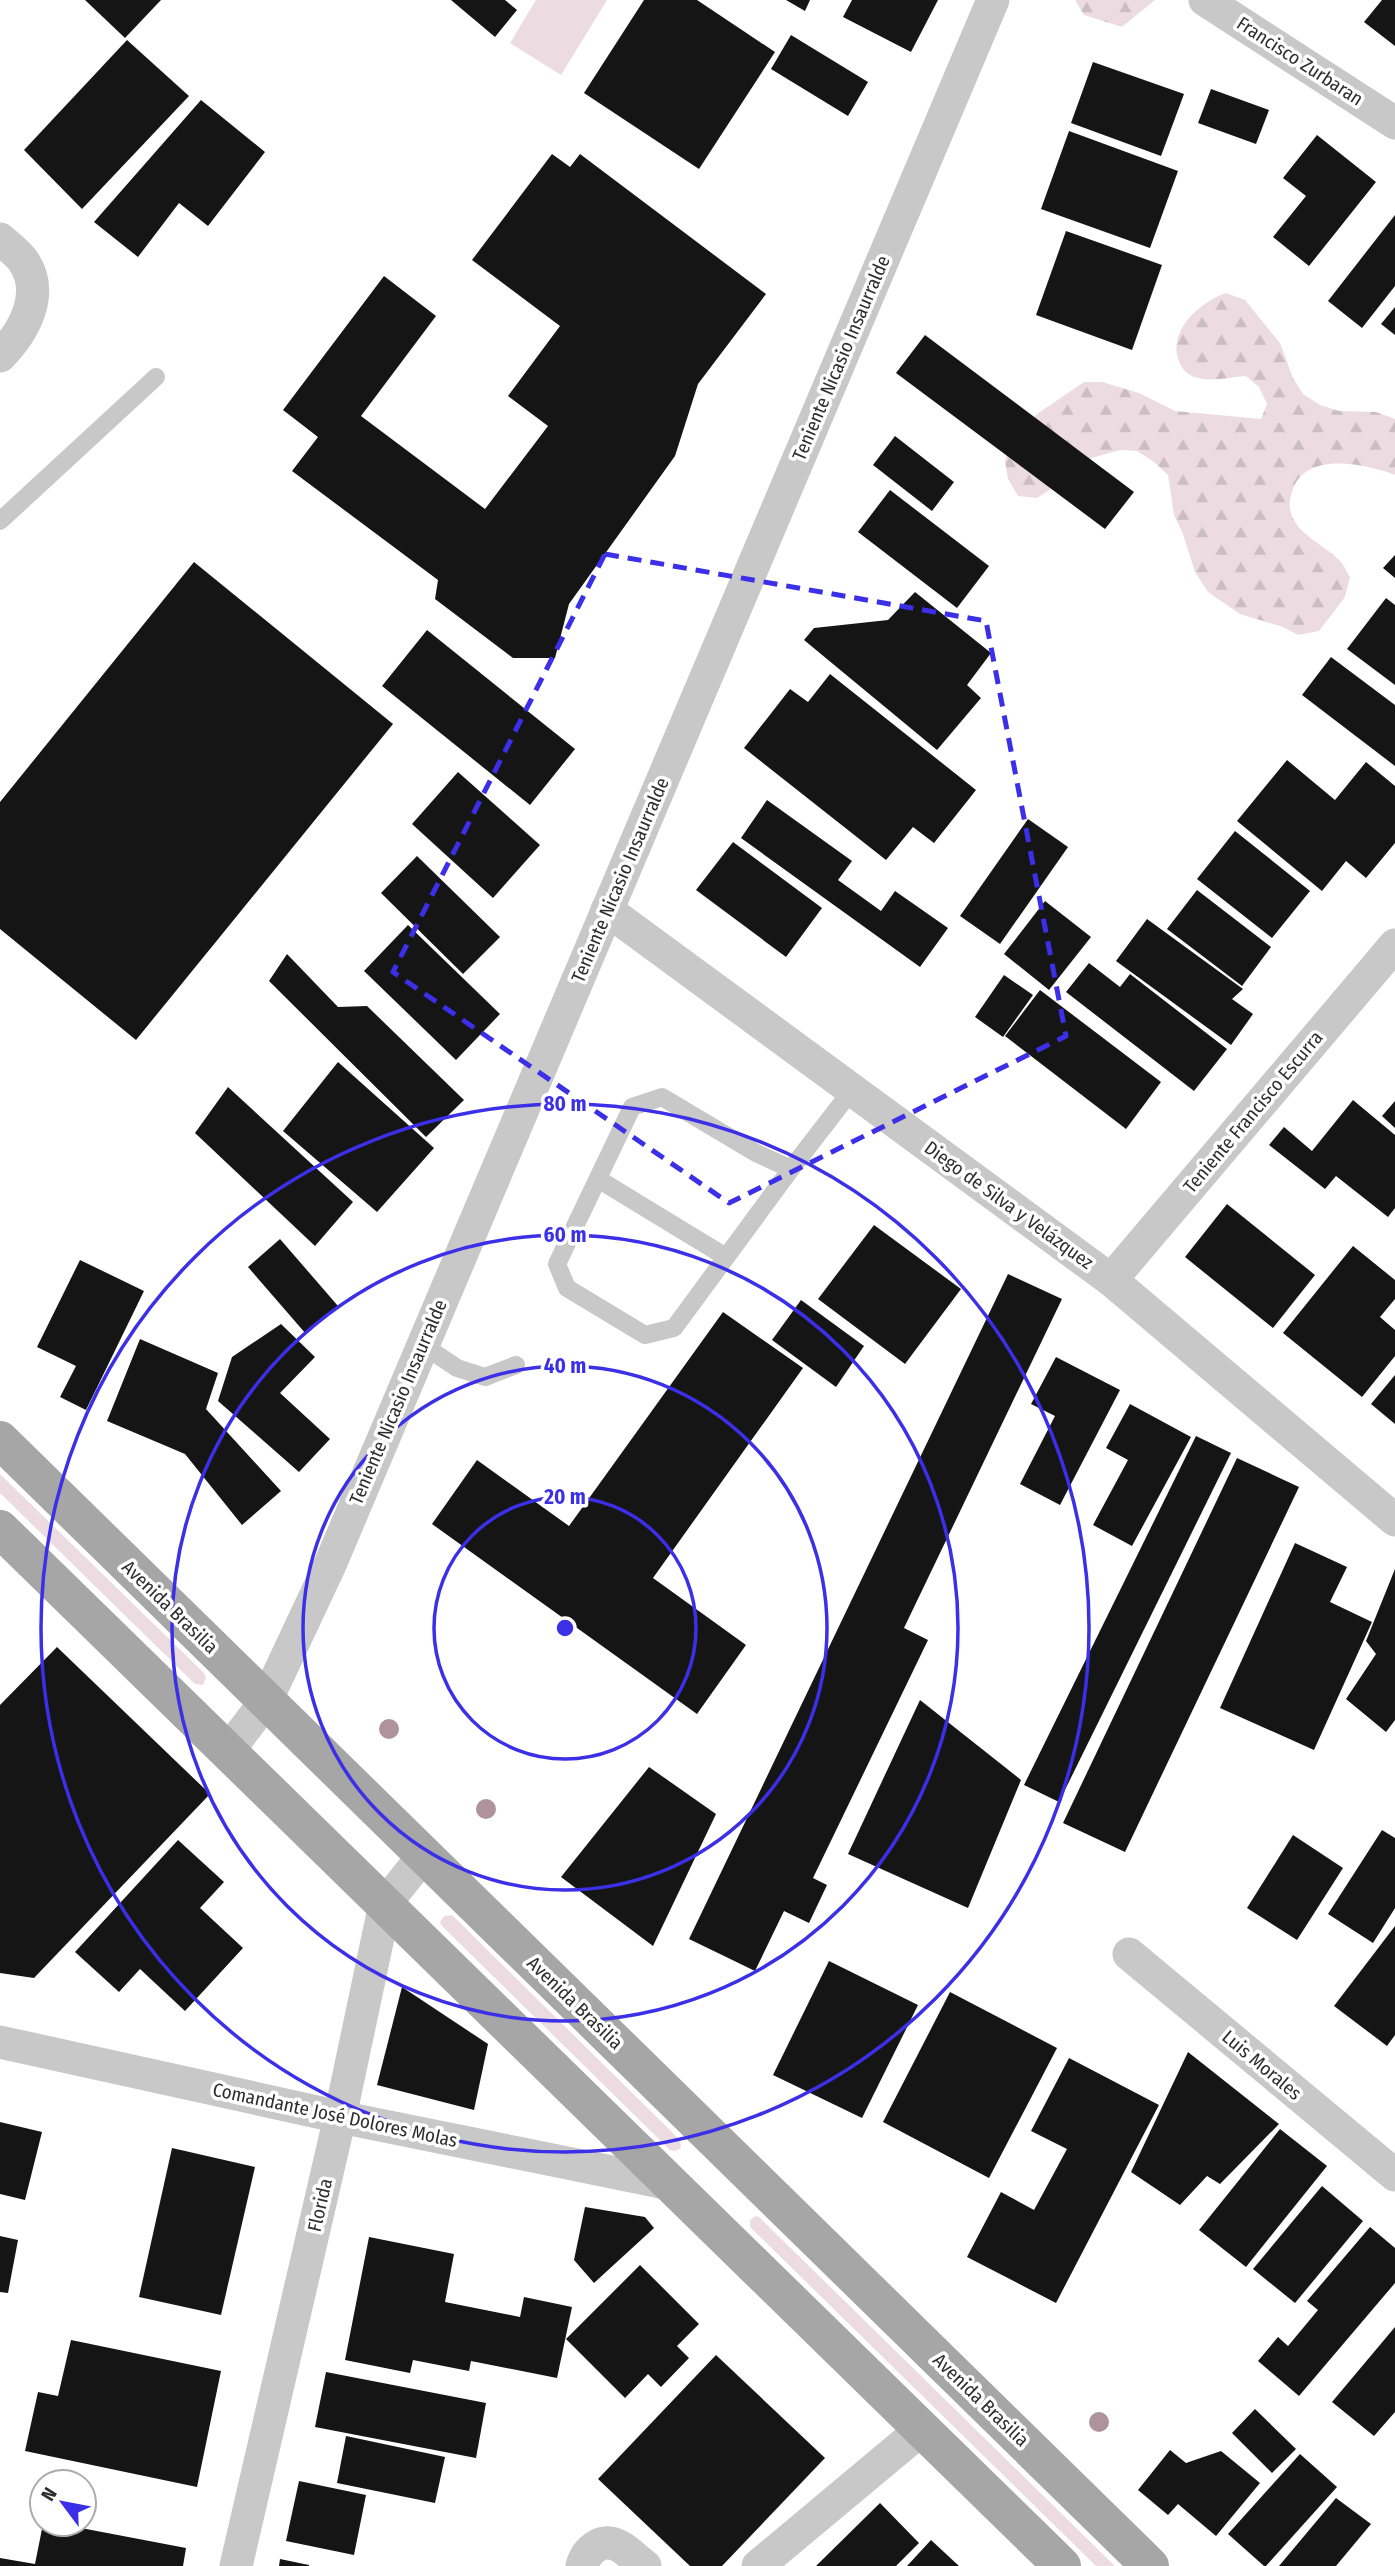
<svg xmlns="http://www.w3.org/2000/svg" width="1395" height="2566" viewBox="0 0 1395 2566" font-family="'Fira Sans Condensed',sans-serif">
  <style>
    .green { fill: #ecdce2 }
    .forest { fill: url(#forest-firs) }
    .building { fill: #151515 }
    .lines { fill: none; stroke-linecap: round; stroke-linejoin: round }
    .service { stroke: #c8c8c8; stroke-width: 18 }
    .minor { stroke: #c8c8c8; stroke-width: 33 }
    .primary { stroke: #a6a6a6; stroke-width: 38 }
    .tree { fill: #ae939c }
    .marked { fill: none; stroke: #3b2fe7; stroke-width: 5; stroke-dasharray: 14 9; stroke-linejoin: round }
    .ring { fill: none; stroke: #3b2fe7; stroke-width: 3.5 }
    .labels { text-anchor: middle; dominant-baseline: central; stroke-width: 7; stroke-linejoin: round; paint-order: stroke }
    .street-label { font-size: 19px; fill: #2e2e2e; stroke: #fff }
    .centre { fill: #3b2fe7; stroke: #fff; stroke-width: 3.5 }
    .ring-label { font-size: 21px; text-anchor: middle; font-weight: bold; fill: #3b2fe7; stroke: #fff; stroke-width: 7; stroke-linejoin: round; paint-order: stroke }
  </style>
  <defs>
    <pattern id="forest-firs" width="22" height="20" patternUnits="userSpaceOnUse" patternTransform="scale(1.75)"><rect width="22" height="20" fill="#ecdce2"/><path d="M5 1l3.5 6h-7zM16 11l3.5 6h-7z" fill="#cbbdc2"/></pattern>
  </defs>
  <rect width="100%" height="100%" fill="#fff"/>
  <!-- green -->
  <g class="green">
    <polygon points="536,0 607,0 561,75 510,43"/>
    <polygon points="0,1474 204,1673 206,1678 203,1685 195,1684 0,1493"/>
    <polygon points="452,1915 680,2140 681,2148 675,2151 670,2150 442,1926 440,1922 444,1916"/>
    <polygon points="756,2216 759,2217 1115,2566 1096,2566 750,2227 750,2220"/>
  </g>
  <!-- forest -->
  <g class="forest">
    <polygon points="1075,0 1155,0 1122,27 1084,15"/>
    <path d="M1226,293L1245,300L1280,343L1293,378L1303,394L1320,405L1339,411L1376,412L1395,419V475C1366,464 1307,451 1293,489C1289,499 1288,509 1294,520C1303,537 1324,545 1338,559C1343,563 1346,571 1350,577L1345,597L1319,631L1298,635L1283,627L1240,614L1208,592L1195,572L1183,534L1174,515L1168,475L1154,462L1137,451L1120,450L1081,461L1071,476L1037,498L1018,496L1008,479L1005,461L1011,442L1037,414L1084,382H1102L1139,393L1175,411L1261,419L1267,404L1259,387L1246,376C1231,377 1206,383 1192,376C1183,372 1179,363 1177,355C1172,327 1202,301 1226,293Z"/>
  </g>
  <!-- building -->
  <g class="building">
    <polygon points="85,0 161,0 125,38"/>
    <polygon points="451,0 505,0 517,10 495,37"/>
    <polygon points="644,0 697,0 775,52 699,169 584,93"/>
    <polygon points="786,0 810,0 805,11"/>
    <polygon points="852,0 938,0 911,52 843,17"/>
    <polygon points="1382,0 1395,0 1395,46 1364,22"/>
    <polygon points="791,35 868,82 848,116 771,69"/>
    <polygon points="127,40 189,96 82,209 24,150"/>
    <polygon points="1093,62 1184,94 1161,156 1071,123"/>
    <polygon points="1211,89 1269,110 1256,144 1198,123"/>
    <polygon points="201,100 265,152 208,226 179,203 138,257 94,222"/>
    <polygon points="1069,131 1178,171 1150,248 1041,209"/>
    <polygon points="1317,135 1376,182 1309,266 1273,237 1306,196 1283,178"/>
    <polygon points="552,154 570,167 580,154 766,294 698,384 675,456 569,604 555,658 513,658 435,599 438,580 292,471 318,437 283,410 384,276 436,316 361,416 485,509 548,426 508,396 560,326 472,260"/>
    <polygon points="1395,215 1395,286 1362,328 1328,301"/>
    <polygon points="1066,231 1162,265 1132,350 1036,315"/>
    <polygon points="1395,307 1395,335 1381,324"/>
    <polygon points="925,335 1134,492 1105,529 896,373"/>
    <polygon points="895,436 954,482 932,511 873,465"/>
    <polygon points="890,490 989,566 957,608 858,532"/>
    <polygon points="1395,555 1395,578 1383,568"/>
    <polygon points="194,562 393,724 136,1040 0,929 0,802"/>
    <polygon points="915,592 991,653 967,685 981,698 937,750 804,640 814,628 888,620"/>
    <polygon points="1386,598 1395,605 1395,685 1347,649"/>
    <polygon points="427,630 575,749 530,805 382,686"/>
    <polygon points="1331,657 1395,705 1395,766 1302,695"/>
    <polygon points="830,674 976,790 934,843 913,827 886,860 744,748 790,689 808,702"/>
    <polygon points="1287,760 1335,800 1366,762 1395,786 1395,843 1366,878 1346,861 1322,891 1237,821"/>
    <polygon points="458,772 540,845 493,898 412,824"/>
    <polygon points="767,800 852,861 838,880 881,911 895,891 948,928 920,967 741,838"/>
    <polygon points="1028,819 1068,847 1000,944 960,916"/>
    <polygon points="1235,831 1310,891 1272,938 1197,879"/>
    <polygon points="733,842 822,908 786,957 696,890"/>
    <polygon points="417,856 500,937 463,974 381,893"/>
    <polygon points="1197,890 1271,947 1242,986 1167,929"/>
    <polygon points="1045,901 1091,937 1049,990 1004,954"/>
    <polygon points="1147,919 1243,989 1232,999 1253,1014 1231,1045 1116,961"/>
    <polygon points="408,925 500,1014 456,1060 364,971"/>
    <polygon points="287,954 338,1007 367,1006 464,1100 426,1137 269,981"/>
    <polygon points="1089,963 1120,987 1130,974 1227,1049 1194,1091 1066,992"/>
    <polygon points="1004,975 1033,995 1003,1037 975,1017"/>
    <polygon points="1040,990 1161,1082 1126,1129 1005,1036"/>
    <polygon points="338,1062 434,1148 377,1212 283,1131"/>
    <polygon points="228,1087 353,1202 315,1246 195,1133"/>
    <polygon points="1353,1100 1395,1135 1395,1208 1388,1217 1336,1176 1325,1189 1269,1145 1284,1127 1312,1151"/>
    <polygon points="1395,1101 1395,1128 1382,1116"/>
    <polygon points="1227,1204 1315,1275 1273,1328 1185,1257"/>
    <polygon points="874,1225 961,1289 905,1364 818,1299"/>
    <polygon points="280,1239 338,1306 306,1334 248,1267"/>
    <polygon points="1353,1246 1395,1280 1395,1299 1380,1317 1395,1330 1395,1356 1362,1397 1283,1333"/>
    <polygon points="80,1260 144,1291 86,1410 60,1397 76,1366 37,1347"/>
    <polygon points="1008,1274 1062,1299 904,1628 928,1640 813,1878 827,1885 809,1923 784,1911 755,1971 689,1939"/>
    <polygon points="801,1300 864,1346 836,1387 772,1340"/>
    <polygon points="723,1312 803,1368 653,1578 746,1645 697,1714 432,1524 477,1460 569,1526"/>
    <polygon points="281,1324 315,1357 280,1393 330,1439 299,1472 218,1401 232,1357"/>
    <polygon points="140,1339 218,1373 206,1409 281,1491 242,1525 185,1454 107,1421"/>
    <polygon points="1056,1357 1120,1390 1060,1505 1020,1484 1055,1416 1031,1404"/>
    <polygon points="1395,1375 1395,1424 1371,1404"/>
    <polygon points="1130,1404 1191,1437 1132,1546 1093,1525 1128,1460 1106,1448"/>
    <polygon points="1196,1436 1231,1453 1059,1802 1024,1785"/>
    <polygon points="1237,1458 1299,1487 1125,1852 1063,1823"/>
    <polygon points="1295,1543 1347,1567 1330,1602 1372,1622 1314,1750 1220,1708"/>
    <polygon points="1395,1569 1395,1720 1386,1732 1346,1699 1376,1654 1366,1641"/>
    <polygon points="57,1647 210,1794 34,1978 0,1973 0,1705"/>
    <polygon points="920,1700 1021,1780 968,1908 848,1854"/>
    <polygon points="649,1767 716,1814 653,1946 561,1877"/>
    <polygon points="1382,1830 1395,1838 1395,1908 1373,1943 1328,1914"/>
    <polygon points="1293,1835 1343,1868 1297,1940 1247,1908"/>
    <polygon points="178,1840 224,1882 200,1908 243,1948 185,2011 140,1969 119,1992 75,1952"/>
    <polygon points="1395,1926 1395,2035 1387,2046 1334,2006"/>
    <polygon points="829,1961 918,2005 862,2118 773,2075"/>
    <polygon points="402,1987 488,2044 474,2110 377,2085"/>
    <polygon points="950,1992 1057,2048 989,2178 883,2122"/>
    <polygon points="1188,2052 1279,2124 1220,2184 1207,2176 1180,2205 1131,2172"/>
    <polygon points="1069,2058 1159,2105 1056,2303 967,2257 1001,2192 1034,2210 1067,2149 1031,2131"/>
    <polygon points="0,2122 42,2132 25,2200 0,2194"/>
    <polygon points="1280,2129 1327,2166 1246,2267 1199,2230"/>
    <polygon points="172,2148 255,2167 221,2315 139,2297"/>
    <polygon points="1322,2186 1363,2221 1295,2303 1253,2269"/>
    <polygon points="585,2207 645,2217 654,2228 594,2283 574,2260"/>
    <polygon points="1370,2227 1395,2248 1395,2283 1299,2396 1258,2361 1278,2337 1288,2346 1318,2310 1307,2301"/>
    <polygon points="0,2236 18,2240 8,2293 0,2292"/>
    <polygon points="369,2237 454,2254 445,2302 520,2317 524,2297 572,2307 557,2378 471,2361 469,2371 413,2360 410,2373 345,2360"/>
    <polygon points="640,2265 699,2324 677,2346 689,2358 661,2387 648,2374 625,2398 566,2339"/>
    <polygon points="1395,2327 1395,2412 1374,2436 1332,2402"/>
    <polygon points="71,2340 221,2371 197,2487 25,2451 38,2392 58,2396"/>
    <polygon points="716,2355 825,2458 722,2566 690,2566 598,2479"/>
    <polygon points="326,2372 486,2403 476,2458 315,2427"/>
    <polygon points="1255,2409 1296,2449 1272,2473 1232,2433"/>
    <polygon points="346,2436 445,2457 435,2503 337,2483"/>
    <polygon points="1170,2450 1186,2463 1221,2451 1260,2483 1216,2536 1178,2504 1168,2515 1138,2490"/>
    <polygon points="1300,2454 1337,2487 1266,2566 1264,2566 1228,2534"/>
    <polygon points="299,2481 366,2495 354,2555 286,2541"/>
    <polygon points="1336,2498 1371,2524 1336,2566 1279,2566"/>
    <polygon points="880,2503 919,2543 896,2566 816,2566"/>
    <polygon points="43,2524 60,2524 186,2548 183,2566 0,2566 0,2558 35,2564"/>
    <polygon points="931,2540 959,2566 907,2566"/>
    <polygon points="280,2559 309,2565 309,2566 279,2566"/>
  </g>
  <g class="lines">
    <!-- service -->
    <g class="service">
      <polyline points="0,521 156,377"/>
      <polyline points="791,1169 756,1153 662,1097 632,1107 557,1264 567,1288 645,1335 674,1328 791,1169 852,1090"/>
      <polyline points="598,1179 726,1257"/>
      <polyline points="423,1345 457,1368 485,1377 516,1365"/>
    </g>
    <!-- minor -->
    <g class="minor">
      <polyline points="1205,0 1395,123"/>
      <path d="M0,239C8,246 18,253 24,262C45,294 24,332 0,356"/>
      <polyline points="607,910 1111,1280 1395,1520"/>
      <polyline points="1111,1280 1395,945"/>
      <polyline points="228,1751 266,1701 329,1567 993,0"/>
      <polyline points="1129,1954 1395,2175"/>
      <polyline points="0,2042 340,2117 671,2184"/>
      <polyline points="236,2566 340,2117 385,1904 424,1855"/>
      <path d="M582,2566C586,2551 600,2538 617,2545C627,2549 636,2560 645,2566"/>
      <polyline points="758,2566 922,2429"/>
    </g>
    <!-- primary -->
    <g class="primary">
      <polyline points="0,1440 1150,2566"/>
      <polyline points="0,1529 1062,2566"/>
    </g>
  </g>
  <!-- trees -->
  <g class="tree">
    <circle cx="389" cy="1729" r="10"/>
    <circle cx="486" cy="1809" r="10"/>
    <circle cx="1099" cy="2422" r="10"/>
  </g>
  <!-- marked area -->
  <path class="marked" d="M605,554L986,621L1066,1036L729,1203L393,972Z"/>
  <!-- distance rings -->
  <g class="ring">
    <circle cx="565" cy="1628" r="131"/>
    <circle cx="565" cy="1628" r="262"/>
    <circle cx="565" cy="1628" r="393"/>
    <circle cx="565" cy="1628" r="524"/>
  </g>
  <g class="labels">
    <!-- street labels -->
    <g class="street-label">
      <text transform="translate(1300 61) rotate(33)">Francisco Zurbaran</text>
      <text transform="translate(841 358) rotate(-67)">Teniente Nicasio Insaurralde</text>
      <text transform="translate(620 880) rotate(-67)">Teniente Nicasio Insaurralde</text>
      <text transform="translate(1253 1112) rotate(-50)">Teniente Francisco Escurra</text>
      <text transform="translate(1009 1205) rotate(36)">Diego de Silva y Velázquez</text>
      <text transform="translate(398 1402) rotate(-67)">Teniente Nicasio Insaurralde</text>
      <text transform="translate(170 1607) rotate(44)">Avenida Brasilia</text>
      <text transform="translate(575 2003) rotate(44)">Avenida Brasilia</text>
      <text transform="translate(1262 2065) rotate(40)">Luis Morales</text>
      <text transform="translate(335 2115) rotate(12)">Comandante José Dolores Molas</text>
      <text transform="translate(320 2205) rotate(-77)">Florida</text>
      <text transform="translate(981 2400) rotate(44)">Avenida Brasilia</text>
    </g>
  </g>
  <circle cx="565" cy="1628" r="10" class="centre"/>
  <g class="ring-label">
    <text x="565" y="1111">80 m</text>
    <text x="565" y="1242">60 m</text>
    <text x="565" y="1373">40 m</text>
    <text x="565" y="1504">20 m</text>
  </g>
  <!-- north arrow -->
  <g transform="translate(63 2503) rotate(302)"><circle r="33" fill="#ffffff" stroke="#ababab" stroke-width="2"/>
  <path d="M0-5L12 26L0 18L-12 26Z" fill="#3b2fe7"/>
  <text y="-10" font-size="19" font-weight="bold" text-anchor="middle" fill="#2e2e2e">N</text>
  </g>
</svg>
